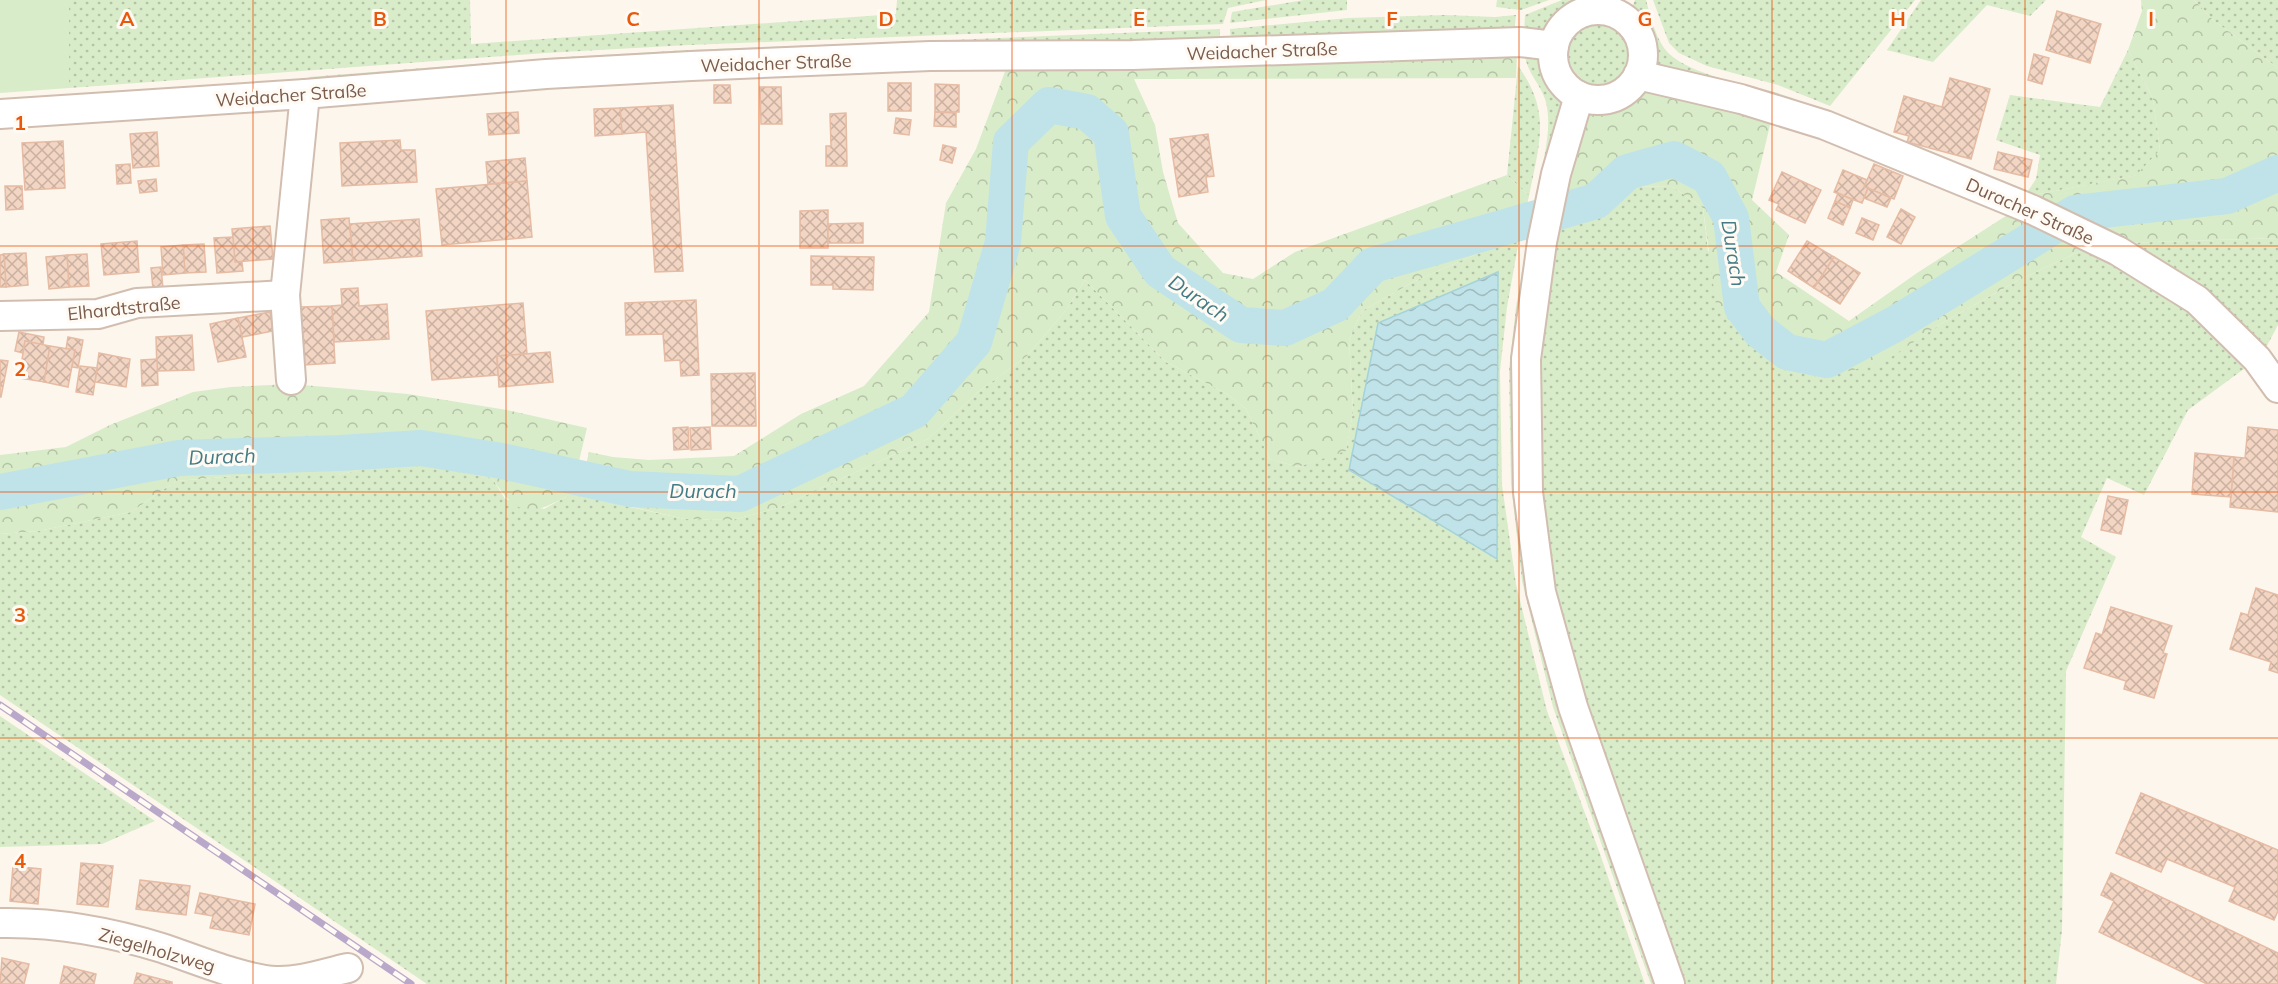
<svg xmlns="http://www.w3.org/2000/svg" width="2278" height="984" viewBox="0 0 2278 984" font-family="Mulish,sans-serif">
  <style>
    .grass { fill: url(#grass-dots) }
    .forest { fill: url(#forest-crowns) }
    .pitch { fill: #d8ecc9 }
    .water { fill: url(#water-waves); stroke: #a5d3da; stroke-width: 1.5 }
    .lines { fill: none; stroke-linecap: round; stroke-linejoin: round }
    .river { stroke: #bfe3e8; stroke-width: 36 }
    .building { fill: url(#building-cross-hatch); stroke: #e6bba3; stroke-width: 1.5 }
    .minor-casing { stroke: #d1beb0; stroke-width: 32 }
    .minor { stroke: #fff; stroke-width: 28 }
    .rail-casing { stroke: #b9a8c9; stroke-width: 7 }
    .rail { stroke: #fffaf3; stroke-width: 4.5; stroke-dasharray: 14; stroke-linecap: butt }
    .grid { fill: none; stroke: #e8590c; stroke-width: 1.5; stroke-opacity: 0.55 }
    .labels { text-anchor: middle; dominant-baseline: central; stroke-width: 6; stroke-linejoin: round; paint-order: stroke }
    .street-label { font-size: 18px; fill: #7a5c4d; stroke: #fffaf3 }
    .water-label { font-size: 20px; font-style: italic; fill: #437c86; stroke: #fffaf3 }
    .grid-label { font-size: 20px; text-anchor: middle; font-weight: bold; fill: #e8590c; stroke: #fffaf3; stroke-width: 6; stroke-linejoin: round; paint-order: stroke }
  </style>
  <defs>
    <pattern id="grass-dots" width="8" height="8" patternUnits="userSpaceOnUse" patternTransform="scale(1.5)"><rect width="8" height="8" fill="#d8ecc9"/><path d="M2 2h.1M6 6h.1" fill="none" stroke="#b4c2a5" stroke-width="1.8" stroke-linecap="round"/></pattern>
    <pattern id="forest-crowns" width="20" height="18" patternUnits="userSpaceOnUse" patternTransform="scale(1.5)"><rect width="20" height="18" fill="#d8ecc9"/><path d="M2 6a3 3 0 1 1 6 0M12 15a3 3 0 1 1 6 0" fill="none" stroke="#b4c2a5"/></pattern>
    <pattern id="water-waves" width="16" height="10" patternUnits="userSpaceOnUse" patternTransform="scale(1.5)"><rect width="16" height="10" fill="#bfe3e8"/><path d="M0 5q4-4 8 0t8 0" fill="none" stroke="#a0bbbe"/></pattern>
    <pattern id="building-cross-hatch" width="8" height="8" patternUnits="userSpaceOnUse" patternTransform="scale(1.5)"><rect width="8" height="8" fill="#f3d5c3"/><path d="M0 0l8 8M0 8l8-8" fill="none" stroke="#cab0a1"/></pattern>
  </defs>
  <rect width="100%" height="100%" fill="#fdf6ec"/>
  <!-- grass -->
  <g class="grass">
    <polygon points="69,0 470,0 471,44 896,14 897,0 1266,0 1228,8 1223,24 689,45 545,53 69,88"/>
    <polygon points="1304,0 1347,0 1347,10 1230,23 1232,12"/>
    <polygon points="1497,0 1549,0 1521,10 1496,7"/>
    <path d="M1562,0H1609L1608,3C1602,2 1594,0 1588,1C1570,3 1556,21 1548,37L1524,36L1525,15Z"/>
    <path d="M1635,0H1646C1650,15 1655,35 1664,48C1683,74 1744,83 1774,92C1792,97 1809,105 1826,111L1649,68C1653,46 1646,29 1630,13Z"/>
    <polygon points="1653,0 1915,0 1830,106 1778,85 1707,66 1679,53 1669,43"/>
    <polygon points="1921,0 2046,0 2030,16 1987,5 1933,62 1887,50"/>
    <polygon points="2194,0 2278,0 2278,68 2213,20"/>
    <polygon points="1445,15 1495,17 1516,15 1514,34 1231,44 1230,29 1348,18"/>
    <circle cx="1598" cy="55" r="36"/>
    <polygon points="1220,29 1220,44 902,52 902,42"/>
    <polygon points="896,42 897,51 550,69 549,58 689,50"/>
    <polygon points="2128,50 2153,99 2160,150 2137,175 2024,197 2036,179 2040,155 1996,140 2010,95 2100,107"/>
    <path d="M1525,56L1544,59C1546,78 1552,88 1566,100L1546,172L1542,170C1546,147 1552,122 1545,99C1540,84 1527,72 1525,56Z"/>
    <polygon points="539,59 540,69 308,86 309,77"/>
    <path d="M1518,66C1552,112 1539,144 1529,196L1507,175Z"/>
    <polygon points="1631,186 1673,187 1703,208 1708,251 1882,362 1944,322 2017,281 2089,247 2144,275 2252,363 2188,410 2144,495 2107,478 2081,537 2116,557 2066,671 2062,930 2056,984 1683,984 1585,702 1553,587 1542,488 1540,358 1562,214 1589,218"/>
    <polygon points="1520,235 1507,307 1500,371 1502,485 1516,584 1547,711 1599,851 1645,984 427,984 0,695 0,534 38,531 131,512 176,481 248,475 338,475 382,464 423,465 492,478 505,499 544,509 571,494 685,519 732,520 778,508 928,439 978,392 1027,356 1066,310 1085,280 1166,362 1227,394 1246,409 1270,459 1298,467 1346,450 1353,412 1349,340 1362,311 1413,282"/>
    <polygon points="1528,237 1532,238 1520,492 1661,984 1651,984 1553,707 1522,581 1511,484 1509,370 1516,307"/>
    <polygon points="2278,238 2278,325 2263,353 2123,243"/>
    <polygon points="0,716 155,821 102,844 0,847"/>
  </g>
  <!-- forest -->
  <g class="forest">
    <polygon points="2141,0 2194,0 2213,20 2278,68 2278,238 2123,243 2024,197 2136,175 2160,150 2153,99 2128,50 2142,11"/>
    <polygon points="1517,53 1516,78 1134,79 1155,125 1163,172 1178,223 1223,273 1253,279 1295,252 1507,175 1529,196 1520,235 1413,282 1362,311 1349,340 1353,412 1346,451 1298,467 1270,459 1246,409 1227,394 1166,362 1085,280 1066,310 1027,356 978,392 928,439 778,508 732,520 685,519 579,495 589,452 613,457 649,460 734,456 801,414 864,386 929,312 946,203 976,149 1009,61"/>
    <path d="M1641,88L1772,117L1752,200L1789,235L1776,272L1849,321L1917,273L2012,212L2089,247L2017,281L1944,322L1882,363L1832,375L1789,369L1755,350L1716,305L1703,208L1673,187L1631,186L1588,218L1562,214L1570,177L1592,107C1613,109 1626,101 1641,88Z"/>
    <path d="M291,384L408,394L507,410L587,428L571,494C531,516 519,519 492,478L423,465L382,464L338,475H248L176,481L131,512L38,531L0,534V455L66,447L110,425L193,392L231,387Z"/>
  </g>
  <!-- pitch -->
  <polygon class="pitch" points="0,0 69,0 69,88 0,93"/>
  <!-- water -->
  <polygon class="water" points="1498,272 1497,559 1349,470 1378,323"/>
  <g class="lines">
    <!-- river -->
    <polyline class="river" points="0,492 179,458 340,453 421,448 502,461 630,489 740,494 914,411 974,342 1003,242 1011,142 1049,105 1087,112 1111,133 1123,216 1160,271 1241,325 1285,328 1335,305 1373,265 1596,201 1627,172 1674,159 1709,177 1731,218 1742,307 1760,331 1787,352 1827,360 1895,324 2075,213 2227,196 2278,173"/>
  </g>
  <!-- building -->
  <g class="building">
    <polygon points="2057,11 2101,24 2090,63 2046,50"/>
    <polygon points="2034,54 2049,58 2042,84 2028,80"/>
    <polygon points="1950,78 1990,89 1971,159 1907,142 1909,136 1894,132 1904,96 1942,107"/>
    <rect x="888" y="83" width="23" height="28"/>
    <polygon points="935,84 959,85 959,112 935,112"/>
    <polygon points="714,85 730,85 731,103 714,103"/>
    <polygon points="760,87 781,87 782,124 761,124"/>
    <polygon points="673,105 683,271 655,272 646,132 622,134 620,108"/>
    <polygon points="620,108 622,134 595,136 594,109"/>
    <polygon points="518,112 519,133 489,135 487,114"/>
    <polygon points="935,112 956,113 956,127 934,126"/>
    <polygon points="846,113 847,166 826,166 826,146 831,146 830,114"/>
    <polygon points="896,118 911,120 909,135 894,133"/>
    <polygon points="157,132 159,166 133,168 130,134"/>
    <polygon points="1208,134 1214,176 1206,177 1208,192 1179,197 1170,139"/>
    <polygon points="400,140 401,150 415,150 417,182 342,186 340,143"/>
    <polygon points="63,141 65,188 25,190 22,143"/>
    <polygon points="943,145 956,148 952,163 940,160"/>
    <polygon points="1998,152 2032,160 2028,177 1994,169"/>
    <polygon points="525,158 527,181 488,184 486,162"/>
    <polygon points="130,164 131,183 117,184 116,165"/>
    <polygon points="1874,164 1903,176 1894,199 1864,187"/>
    <polygon points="1843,170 1867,180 1864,187 1868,188 1862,203 1834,192"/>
    <polygon points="1782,172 1821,190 1805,223 1776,210 1779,204 1769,200"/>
    <polygon points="156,179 157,191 140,193 138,181"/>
    <polygon points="527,181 532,237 442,245 436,189"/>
    <polygon points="5,186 22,186 23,209 6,210"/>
    <polygon points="1868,188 1891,198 1887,207 1864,198"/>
    <polygon points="1838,193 1853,200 1850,208 1835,201"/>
    <polygon points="1835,201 1850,208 1843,225 1828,218"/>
    <polygon points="1901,209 1915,217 1901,244 1887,237"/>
    <polygon points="828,210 828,248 800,248 800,211"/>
    <polygon points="349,218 353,261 324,263 321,220"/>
    <polygon points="1862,218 1879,225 1873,240 1856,233"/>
    <polygon points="419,219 422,256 353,261 350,224"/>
    <polygon points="863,223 863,243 828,243 828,224"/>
    <polygon points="270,226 273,259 235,262 232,229"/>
    <polygon points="233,237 235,262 242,262 243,271 217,273 214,238"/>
    <polygon points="137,241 139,272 104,275 101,244"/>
    <polygon points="1807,241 1834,257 1814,288 1788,271"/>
    <polygon points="204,244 206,272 185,273 183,245"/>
    <polygon points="183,245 185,273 163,275 161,247"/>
    <polygon points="26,253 28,285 6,287 4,254"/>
    <polygon points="4,254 6,287 0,287 0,255"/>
    <polygon points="87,254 89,286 69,287 67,255"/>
    <polygon points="67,255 69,287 49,289 46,257"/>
    <polygon points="811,256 874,257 873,290 833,289 833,285 811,285"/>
    <polygon points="1834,257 1860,273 1840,304 1814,288"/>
    <polygon points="161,267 163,289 153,289 151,268"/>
    <polygon points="358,288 359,306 387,304 389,339 334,342 332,306 342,305 341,289"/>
    <polygon points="696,300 699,375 681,376 680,360 665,361 663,334 626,335 625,303"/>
    <polygon points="523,303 527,354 497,356 498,375 432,380 426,311"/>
    <polygon points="332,306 335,363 304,365 301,307"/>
    <polygon points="270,312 273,331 242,337 238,318"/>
    <polygon points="238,318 246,357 218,362 210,324"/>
    <polygon points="19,332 44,337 43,345 25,341 23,353 15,351"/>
    <polygon points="192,335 194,370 157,371 156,337"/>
    <polygon points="68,337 83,340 78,368 72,367 75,350 66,349"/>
    <polygon points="25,341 50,346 44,382 19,378"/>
    <polygon points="50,346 75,350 68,387 44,382"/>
    <polygon points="550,352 553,382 499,387 497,356"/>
    <polygon points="99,353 130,359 126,387 95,382"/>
    <polygon points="157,359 158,385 142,386 141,360"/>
    <polygon points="0,360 8,361 1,397 0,397"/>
    <polygon points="80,366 97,368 93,395 76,392"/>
    <polygon points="755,373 756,426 712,426 711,374"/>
    <polygon points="688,427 689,449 674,450 673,428"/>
    <polygon points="710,427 711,449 691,450 690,428"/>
    <polygon points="2248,427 2278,430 2278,512 2230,507 2234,457 2245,458"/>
    <polygon points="2195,453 2234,457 2231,497 2192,494"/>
    <polygon points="2108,496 2128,500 2121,534 2101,530"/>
    <polygon points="2256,588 2278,595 2278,673 2269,670 2271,662 2230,649 2241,613 2248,615"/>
    <polygon points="2111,607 2172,626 2163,653 2167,654 2154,698 2124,689 2126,681 2084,668 2096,633 2102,635"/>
    <polygon points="2141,793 2278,850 2278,911 2274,920 2229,901 2235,887 2167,859 2161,872 2116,853"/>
    <polygon points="81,863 113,866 108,907 77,904"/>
    <polygon points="13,866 41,869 38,904 10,901"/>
    <polygon points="2111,873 2278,953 2278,984 2207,984 2099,932 2114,901 2101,895"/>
    <polygon points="140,880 190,886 186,915 136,909"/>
    <polygon points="200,893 255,904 249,935 210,928 213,916 195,913"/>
    <polygon points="2,958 29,964 24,984 0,984"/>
    <polygon points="64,966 96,974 94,984 60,984"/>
    <polygon points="137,973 172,982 172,984 134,984"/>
  </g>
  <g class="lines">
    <defs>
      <g id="minor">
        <circle cx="1598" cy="55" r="45"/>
        <polyline points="1638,75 1741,99 1825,125 2033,210 2118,251 2197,300 2257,359 2278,388"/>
        <polyline points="1579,96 1556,174 1542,242 1526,359 1528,492 1541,592 1573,707 1670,984"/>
        <polyline points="0,114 305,94 546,74 691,66 930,56 1133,55 1520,42 1554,46"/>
        <polyline points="0,316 98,314 137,303 285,295"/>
        <polyline points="291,380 285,295 305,94"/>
        <path d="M0,923C54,922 111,932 162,948C195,959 242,979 276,981C300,982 325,973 348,968"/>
      </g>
    </defs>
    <!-- minor casing -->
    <use href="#minor" class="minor-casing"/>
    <!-- minor -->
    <use href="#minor" class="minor"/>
    <defs>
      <polyline id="rail" points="0,705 411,984"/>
    </defs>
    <!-- rail casing -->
    <use href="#rail" class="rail-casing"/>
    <!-- rail -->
    <use href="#rail" class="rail"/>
  </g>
  <!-- grid -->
  <path class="grid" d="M253,0V984M506,0V984M759,0V984M1012,0V984M1266,0V984M1519,0V984M1772,0V984M2025,0V984M0,246H2278M0,492H2278M0,738H2278"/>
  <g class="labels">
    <!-- street labels -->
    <g class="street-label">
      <text transform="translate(1262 51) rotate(-2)">Weidacher Straße</text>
      <text transform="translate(776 63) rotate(-2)">Weidacher Straße</text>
      <text transform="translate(291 95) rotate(-4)">Weidacher Straße</text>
      <text transform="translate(2030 211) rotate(24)">Duracher Straße</text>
      <text transform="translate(124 308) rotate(-6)">Elhardtstraße</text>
      <text transform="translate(157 950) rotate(16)">Ziegelholzweg</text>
    </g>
    <!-- water labels -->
    <g class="water-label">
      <text transform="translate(1734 253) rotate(81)">Durach</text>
      <text transform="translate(1199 298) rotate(34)">Durach</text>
      <text transform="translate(222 456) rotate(-2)">Durach</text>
      <text x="703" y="490">Durach</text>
    </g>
  </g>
  <g class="grid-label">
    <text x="127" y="26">A</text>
    <text x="380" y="26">B</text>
    <text x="633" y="26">C</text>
    <text x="886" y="26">D</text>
    <text x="1139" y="26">E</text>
    <text x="1392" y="26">F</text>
    <text x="1645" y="26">G</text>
    <text x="1898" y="26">H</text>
    <text x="2151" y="26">I</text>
    <text x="20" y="130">1</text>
    <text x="20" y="376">2</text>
    <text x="20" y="622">3</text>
    <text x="20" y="868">4</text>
  </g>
</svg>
